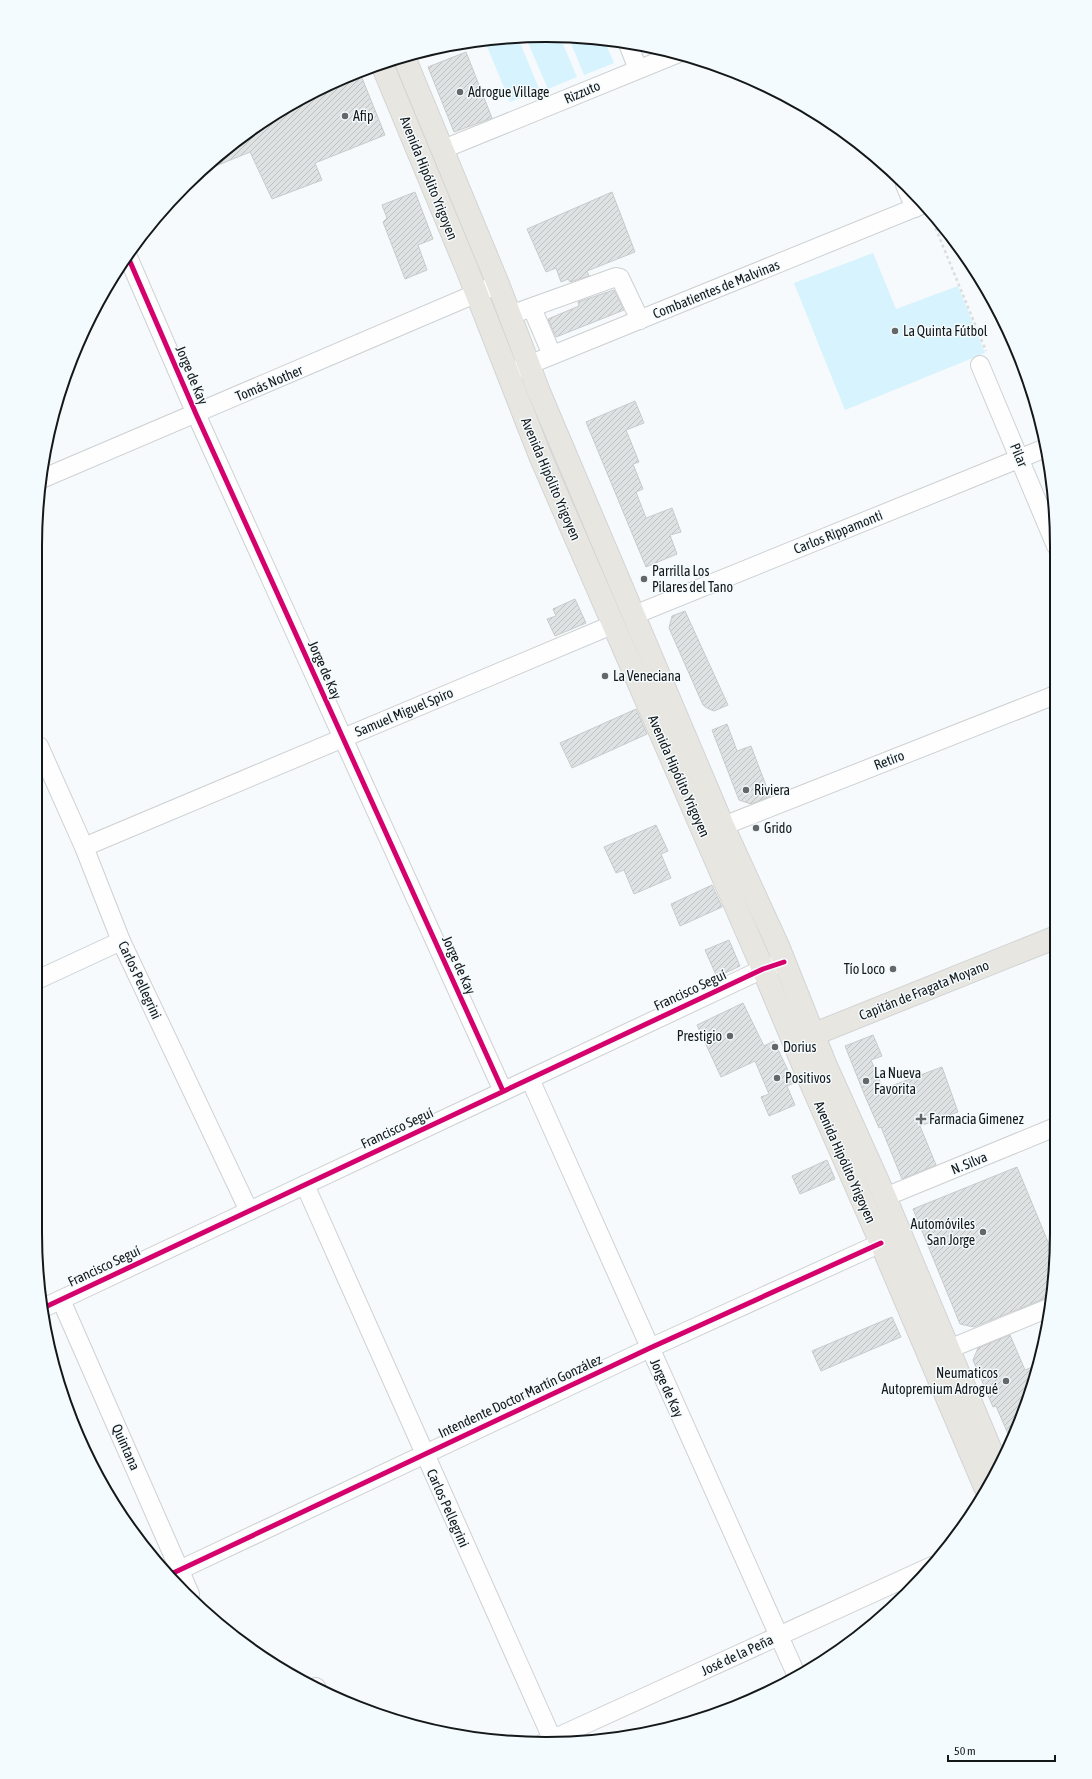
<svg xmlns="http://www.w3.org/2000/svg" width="1092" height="1779" viewBox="0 0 1092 1779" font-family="'Asap Condensed',sans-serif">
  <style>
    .green { fill: #d7f3fd }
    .building { fill: url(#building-hatch); stroke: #c8cbcc }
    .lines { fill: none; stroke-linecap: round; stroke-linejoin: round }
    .minor-casing { stroke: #ced1d2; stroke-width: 20 }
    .major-casing { stroke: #d2d4d5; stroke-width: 24 }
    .path { stroke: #dbdcdd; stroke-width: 2.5; stroke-dasharray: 3 3; stroke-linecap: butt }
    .minor { stroke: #fefeff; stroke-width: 18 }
    .major { stroke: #e8e6e0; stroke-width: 22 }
    .cycleway-casing { stroke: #f4fbfe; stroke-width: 8 }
    .cycleway { stroke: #d6006c; stroke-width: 5 }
    .poi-dot { fill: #646768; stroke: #f4fbfe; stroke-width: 1.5 }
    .labels { text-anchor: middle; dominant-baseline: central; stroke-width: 3; stroke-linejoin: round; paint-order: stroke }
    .poi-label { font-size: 14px; fill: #151819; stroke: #f4fbfe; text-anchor: start }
    .street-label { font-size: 14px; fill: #151819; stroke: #f4fbfe }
    .rim { fill: none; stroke: #151819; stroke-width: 2 }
  </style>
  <defs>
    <pattern id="building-hatch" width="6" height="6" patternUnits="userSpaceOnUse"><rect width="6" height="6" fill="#dfe2e3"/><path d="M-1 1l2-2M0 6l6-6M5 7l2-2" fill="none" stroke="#bec1c2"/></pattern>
  </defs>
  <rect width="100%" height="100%" fill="#f6fafc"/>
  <!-- green -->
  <g class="green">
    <polygon points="568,36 579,36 604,40 614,63 584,75"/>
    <polygon points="560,37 577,77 548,89 526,38"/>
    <polygon points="518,38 540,91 510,102 486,44 500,39"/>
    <polygon points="873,253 896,309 958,286 985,353 845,410 794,283"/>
  </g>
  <!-- building -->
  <g class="building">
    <polygon points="466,52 492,118 454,132 428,67"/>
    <polygon points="360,73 385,135 315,163 322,180 272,199 250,152 206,170 204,167 209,162 290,104"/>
    <polygon points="415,192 433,239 418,245 427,270 405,279 383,222 387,218 382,205"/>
    <polygon points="612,192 635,252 587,271 589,276 570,282 568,279 561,282 556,268 546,272 527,229"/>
    <polygon points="614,290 624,310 556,337 548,319 579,306 578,302"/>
    <polygon points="635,401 644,423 626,430 639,462 633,464 643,489 636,492 646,518 672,508 681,532 670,535 677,554 646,567 586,422"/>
    <polygon points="575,599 586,623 555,636 547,619 556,616 553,609"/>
    <polygon points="685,611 728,705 714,711 707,708 703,705 669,628 672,616"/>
    <polygon points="636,709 647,734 572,768 560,743"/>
    <polygon points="727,724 737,751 751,746 770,796 751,804 739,800 712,730"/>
    <polygon points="656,825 668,851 661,854 671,878 634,894 624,870 616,873 604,847"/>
    <polygon points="712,885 722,907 680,926 671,904"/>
    <polygon points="729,940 740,966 717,977 705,950"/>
    <polygon points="743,1003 764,1046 774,1041 794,1083 787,1086 795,1105 769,1116 761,1097 769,1094 755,1061 721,1077 697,1025"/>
    <polygon points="873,1035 882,1056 871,1060 883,1089 942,1067 958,1112 920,1126 936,1165 902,1179 881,1127 879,1128 865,1096 845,1046"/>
    <polygon points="827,1160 835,1179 800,1194 792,1176"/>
    <polygon points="1017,1167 1053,1254 1053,1295 974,1327 960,1324 913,1209"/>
    <polygon points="892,1317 901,1337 821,1371 812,1351"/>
    <polygon points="1010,1335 1025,1370 1035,1366 1018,1428 1011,1441 996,1406 993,1407 973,1360 978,1348"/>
  </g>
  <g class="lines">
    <defs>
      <g id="minor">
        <polyline points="628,44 638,69"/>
        <polyline points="441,150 679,53"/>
        <polyline points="905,185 915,208"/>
        <polyline points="128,257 196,414 503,1091"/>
        <polyline points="532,308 552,355"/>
        <polyline points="510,315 616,277 620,278 640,320"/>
        <polyline points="980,365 1056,546"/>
        <polyline points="516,370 924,204"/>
        <polyline points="39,480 489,288"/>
        <polyline points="634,615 1043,449"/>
        <polyline points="39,746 84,847 121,941 249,1211"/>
        <polyline points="723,826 1055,695"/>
        <polyline points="84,847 612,625"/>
        <polyline points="39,979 121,941"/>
        <polyline points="530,1079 796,1674"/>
        <polyline points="305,1185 554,1743"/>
        <polyline points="885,1197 1053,1128"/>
        <polyline points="61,1300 190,1594"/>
        <polyline points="41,1309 763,969 776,965"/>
        <polyline points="949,1349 1051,1307"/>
        <polyline points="171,1574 650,1348 881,1243"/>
        <polyline points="316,1687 317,1689"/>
        <polyline points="542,1744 932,1566"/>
      </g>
      <g id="major">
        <polyline points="404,57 498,284 539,392 723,826 778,946 826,1066 885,1197 997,1465"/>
        <polyline points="381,62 467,269 541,458 763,969 807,1074 881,1243 985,1487"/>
        <polyline points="802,1039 1054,938"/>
      </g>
    </defs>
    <!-- minor casing -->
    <use href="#minor" class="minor-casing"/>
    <!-- major casing -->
    <use href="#major" class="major-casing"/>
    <!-- path -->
    <polyline class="path" points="931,217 986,351"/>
    <!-- minor -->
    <use href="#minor" class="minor"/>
    <!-- major -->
    <use href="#major" class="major"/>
    <defs>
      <g id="cycleway">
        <polyline points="128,257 196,414 503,1091"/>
        <polyline points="41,1309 763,969 784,962"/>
        <polyline points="171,1574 650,1348 881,1243"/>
      </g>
    </defs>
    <!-- cycleway casing -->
    <use href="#cycleway" class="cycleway-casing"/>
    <!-- cycleway -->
    <use href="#cycleway" class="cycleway"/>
  </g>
  <!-- markers -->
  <g class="poi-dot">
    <circle cx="460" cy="92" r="4"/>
    <circle cx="345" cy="116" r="4"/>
    <circle cx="895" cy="331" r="4"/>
    <circle cx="644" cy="579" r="4"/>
    <circle cx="605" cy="676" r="4"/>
    <circle cx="746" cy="790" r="4"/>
    <circle cx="756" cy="828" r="4"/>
    <circle cx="893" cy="969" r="4"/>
    <circle cx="730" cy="1036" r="4"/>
    <circle cx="775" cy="1047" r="4"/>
    <circle cx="777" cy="1078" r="4"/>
    <circle cx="866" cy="1081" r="4"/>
    <path d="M919 1113h4v4h4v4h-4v4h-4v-4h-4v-4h4z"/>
    <circle cx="983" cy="1232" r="4"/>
    <circle cx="1006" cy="1381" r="4"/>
  </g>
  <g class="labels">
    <!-- poi labels -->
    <g class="poi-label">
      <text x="468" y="92">Adrogue Village</text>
      <text x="353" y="116">Afip</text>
      <text x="903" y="331">La Quinta Fútbol</text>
      <text x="652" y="571">Parrilla Los<tspan x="652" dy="16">Pilares del Tano</tspan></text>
      <text x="613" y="676">La Veneciana</text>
      <text x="754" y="790">Riviera</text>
      <text x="764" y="828">Grido</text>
      <text x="885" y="969" text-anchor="end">Tío Loco</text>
      <text x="722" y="1036" text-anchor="end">Prestigio</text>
      <text x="783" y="1047">Dorius</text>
      <text x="874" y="1073">La Nueva<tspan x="874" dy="16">Favorita</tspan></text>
      <text x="785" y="1078">Positivos</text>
      <text x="929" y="1119">Farmacia Gimenez</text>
      <text x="975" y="1224" text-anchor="end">Automóviles<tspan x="975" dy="16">San Jorge</tspan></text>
      <text x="998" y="1373" text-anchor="end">Neumaticos<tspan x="998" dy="16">Autopremium Adrogué</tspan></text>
    </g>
    <!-- street labels -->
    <g class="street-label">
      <text transform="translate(582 92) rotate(-23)">Rizzuto</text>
      <text transform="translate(429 178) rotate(68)">Avenida Hipólito Yrigoyen</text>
      <text transform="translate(716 289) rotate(-22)">Combatientes de Malvinas</text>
      <text transform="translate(192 375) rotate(67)">Jorge de Kay</text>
      <text transform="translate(269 383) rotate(-23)">Tomás Nother</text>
      <text transform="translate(1019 455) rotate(67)">Pilar</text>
      <text transform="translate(551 479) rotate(67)">Avenida Hipólito Yrigoyen</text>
      <text transform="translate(838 532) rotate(-22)">Carlos Rippamonti</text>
      <text transform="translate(325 670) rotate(66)">Jorge de Kay</text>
      <text transform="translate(404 712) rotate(-23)">Samuel Miguel Spiro</text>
      <text transform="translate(889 760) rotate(-21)">Retiro</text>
      <text transform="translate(679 776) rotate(66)">Avenida Hipólito Yrigoyen</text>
      <text transform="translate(459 965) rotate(66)">Jorge de Kay</text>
      <text transform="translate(140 980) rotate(65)">Carlos Pellegrini</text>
      <text transform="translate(690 990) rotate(-25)">Francisco Seguí</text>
      <text transform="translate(924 990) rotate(-22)">Capitán de Fragata Moyano</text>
      <text transform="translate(397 1128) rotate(-25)">Francisco Seguí</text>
      <text transform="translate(845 1162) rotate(66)">Avenida Hipólito Yrigoyen</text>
      <text transform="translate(969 1163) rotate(-22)">N. Silva</text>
      <text transform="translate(104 1266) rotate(-25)">Francisco Seguí</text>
      <text transform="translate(667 1388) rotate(66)">Jorge de Kay</text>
      <text transform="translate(520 1396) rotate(-25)">Intendente Doctor Martín González</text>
      <text transform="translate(126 1447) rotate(66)">Quintana</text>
      <text transform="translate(448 1508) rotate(66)">Carlos Pellegrini</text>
      <text transform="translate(737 1655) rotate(-25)">José de la Peña</text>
    </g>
  </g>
  <!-- crop -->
  <path d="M0 0H1092V1779H0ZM546 42H546A504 504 0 0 1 1050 546V1233A504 504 0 0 1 546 1737H546A504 504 0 0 1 42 1233V546A504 504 0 0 1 546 42Z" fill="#f4fbfe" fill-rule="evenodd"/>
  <path class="rim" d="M546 42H546A504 504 0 0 1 1050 546V1233A504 504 0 0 1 546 1737H546A504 504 0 0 1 42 1233V546A504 504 0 0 1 546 42Z"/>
  <!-- scale -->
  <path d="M948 1755v6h107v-6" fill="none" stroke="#151819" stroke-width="2"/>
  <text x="954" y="1755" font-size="12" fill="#151819" stroke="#f4fbfe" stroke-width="3" paint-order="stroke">50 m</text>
</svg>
